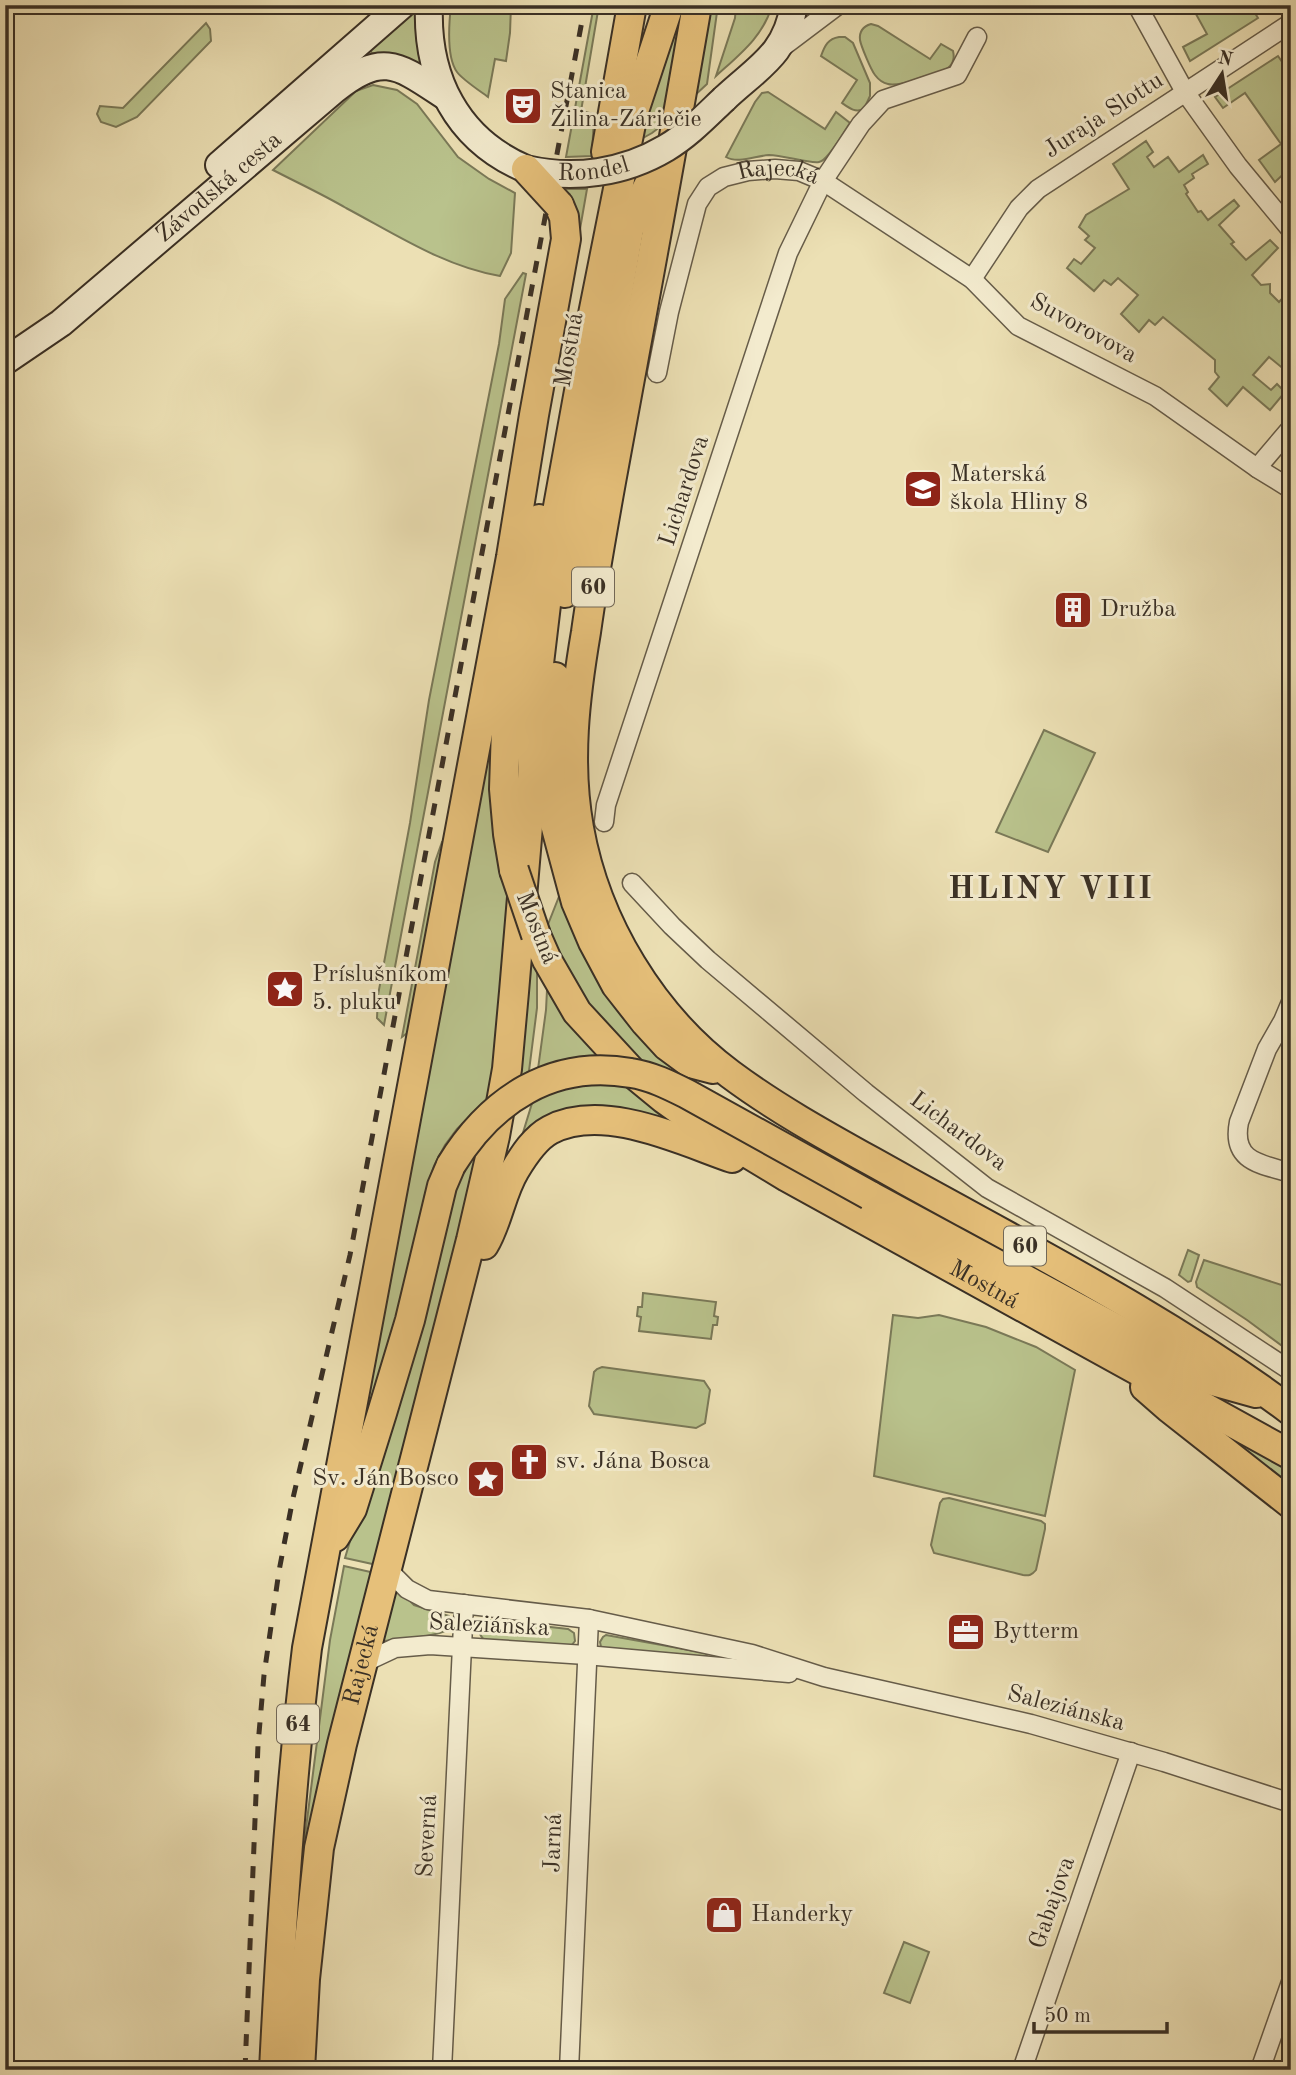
<svg xmlns="http://www.w3.org/2000/svg" width="1296" height="2075" viewBox="0 0 1296 2075" font-family="'Old Standard TT',serif">
  <style>
    .green { fill: #b9c28c; stroke: #7a7958; stroke-width: 2 }
    .lines { fill: none; stroke-linecap: round; stroke-linejoin: round }
    .street-casing { stroke: #665c49; stroke-width: 21 }
    .secondary-casing { stroke: #3a3025; stroke-width: 30 }
    .primary-casing { stroke: #3a3025; stroke-width: 32 }
    .street { stroke: #f3ebce; stroke-width: 18 }
    .secondary { stroke: #f3ebce; stroke-width: 26 }
    .primary { stroke: #e6c07a; stroke-width: 28 }
    .rail { stroke: #3a3025; stroke-width: 5; stroke-dasharray: 12 12; stroke-linecap: butt }
    .secondary-bridge-casing { stroke: #3a3025; stroke-width: 30; stroke-linecap: butt }
    .primary-bridge-casing { stroke: #3a3025; stroke-width: 32; stroke-linecap: butt }
    .secondary-bridge { stroke: #f3ebce; stroke-width: 26 }
    .primary-bridge { stroke: #e6c07a; stroke-width: 28 }
    .labels { text-anchor: middle; dominant-baseline: central; stroke-width: 6; stroke-linejoin: round; paint-order: stroke }
    .shield { fill: #f3ebce; stroke: #726858; stroke-width: 2 }
    .shield-label { font-size: 23px; font-weight: bold; fill: #3a3025 }
    .poi-label { font-size: 24px; fill: #3a3025; stroke: #f3ebce; text-anchor: start }
    .street-label { font-size: 24px; fill: #3a3025; stroke: #f3ebce }
    .district-label { font-size: 32px; font-weight: bold; letter-spacing: 2px; fill: #3a3025; stroke: #f3ebce }
  </style>
  <rect width="100%" height="100%" fill="#ece0b4"/>
  <filter id="stains"><feTurbulence type="fractalNoise" baseFrequency=".00286" numOctaves="4"/><feColorMatrix values="0 0 0 0 .2 0 0 0 0 .09 0 0 0 0 .02 0 0 0 .5 -.17"/></filter>
  <radialGradient id="worn" r=".72"><stop offset=".6" stop-color="#630" stop-opacity="0"/><stop offset="1" stop-color="#630" stop-opacity=".3"/></radialGradient>
  <!-- green -->
  <g class="green">
    <path d="M451,5H511L510,33L506,61L495,59L488,97C480,91 463,80 457,72C446,57 449,23 451,5Z"/>
    <polygon points="594,5 599,5 581,111 594,114 592,156 566,157"/>
    <polygon points="678,5 685,5 665,123 652,133 634,143"/>
    <polygon points="708,5 718,5 707,84 692,98"/>
    <path d="M736,5H772C764,36 739,55 716,76L735,18Z"/>
    <polygon points="1191,5 1250,5 1258,18 1190,61 1183,47 1207,34"/>
    <polygon points="417,6 424,64 421,66 397,55 372,53 370,50"/>
    <polygon points="206,23 210,29 211,41 137,117 116,127 101,122 97,114 100,106 123,108"/>
    <path d="M871,24L878,26L930,59L941,44L953,51C955,59 952,66 945,70C937,75 897,87 888,84C883,83 878,79 875,75C871,70 861,46 860,40C859,31 864,26 871,24Z"/>
    <path d="M839,37H845L853,43L870,83V96L864,109C855,113 849,108 842,103L857,80L821,56C825,45 828,39 839,37Z"/>
    <polygon points="1278,56 1291,75 1291,167 1275,182 1259,160 1281,144 1245,93 1223,108 1215,97"/>
    <path d="M373,85L397,90L417,104L458,157L489,179L515,193L511,253L500,276C445,267 395,234 346,208C322,194 298,183 273,170L356,91Z"/>
    <path d="M768,92L825,129L836,112L850,123C844,131 829,160 819,162C810,164 783,155 769,155C755,156 738,164 726,157L755,102L762,93Z"/>
    <polygon points="1146,141 1153,152 1147,157 1154,167 1168,157 1179,172 1203,155 1208,164 1192,174 1194,178 1184,185 1188,192 1186,194 1198,212 1201,211 1208,220 1234,200 1239,206 1219,225 1234,242 1231,244 1246,260 1270,240 1278,248 1252,275 1261,285 1270,284 1270,293 1279,302 1291,289 1291,375 1269,357 1253,375 1271,390 1277,384 1285,392 1270,410 1243,387 1227,406 1209,389 1219,377 1215,372 1215,360 1163,317 1155,325 1149,320 1139,332 1121,314 1138,295 1118,278 1111,285 1104,280 1094,291 1067,268 1074,259 1081,264 1095,248 1085,240 1089,236 1079,227 1086,215 1129,189 1113,164"/>
    <polygon points="567,189 587,189 580,229 577,212 565,190"/>
    <polygon points="523,273 526,274 384,1025 377,1018 378,995 410,823 429,700 499,344 505,299"/>
    <polygon points="493,727 500,869 509,902 492,1094 457,1129 445,1145 434,1166 425,1194 402,1315 365,1433 359,1434"/>
    <polygon points="1044,730 1095,753 1048,852 996,832"/>
    <polygon points="442,842 446,842 410,1031 402,1037 435,862"/>
    <polygon points="560,894 691,1078 636,1059 589,1005 573,980 547,927"/>
    <polygon points="530,957 537,970 537,1008 529,1071 518,1078"/>
    <path d="M547,990C562,1015 579,1036 600,1055L579,1057L538,1069L546,1010Z"/>
    <polygon points="587,1083 631,1086 682,1131 522,1136 533,1100 564,1088"/>
    <polygon points="483,1140 377,1565 345,1558 457,1180"/>
    <polygon points="1188,1250 1199,1255 1191,1281 1188,1282 1179,1275"/>
    <polygon points="1204,1260 1291,1288 1291,1350 1285,1348 1247,1320 1197,1287 1196,1282"/>
    <polygon points="643,1293 716,1302 714,1316 718,1317 717,1325 713,1325 711,1339 639,1331 641,1317 637,1316 638,1307 642,1307"/>
    <polygon points="893,1315 918,1318 939,1315 986,1327 1036,1347 1075,1370 1045,1516 874,1476"/>
    <polygon points="602,1367 704,1381 710,1390 705,1423 696,1428 594,1414 589,1406 594,1372 597,1369"/>
    <polygon points="1198,1416 1291,1469 1291,1490"/>
    <path d="M949,1498L1041,1521L1045,1524V1529L1036,1570C1032,1575 1029,1576 1023,1575L934,1553L931,1545L940,1503L943,1499Z"/>
    <polygon points="344,1566 375,1573 289,2070 294,1922 330,1640"/>
    <path d="M397,1587L414,1605L449,1616L450,1624L448,1630C427,1639 403,1637 380,1642L394,1589Z"/>
    <path d="M488,1620L568,1629L574,1633L575,1641L571,1646L484,1640C477,1632 476,1623 488,1620Z"/>
    <polygon points="606,1635 706,1653 707,1657 705,1659 605,1649 601,1647 600,1642 603,1637"/>
    <polygon points="904,1942 929,1952 910,2003 884,1993"/>
  </g>
  <g class="lines">
    <defs>
      <g id="street">
        <polyline points="1137,5 1185,92 1238,166 1291,230"/>
        <polyline points="781,48 838,5"/>
        <polyline points="972,279 1019,208 1038,189 1291,23"/>
        <path id="s1" d="M657,373L669,312L697,204L708,187L724,177L748,171L775,169L799,171L823,181L972,279L1018,326L1155,396L1257,468L1291,489"/>
        <polyline points="1257,468 1291,428"/>
        <polyline points="604,822 606,805 788,253 823,181 861,124 883,100 957,75 977,37"/>
        <polyline points="632,883 672,926 708,960 866,1093 987,1188 1165,1288 1291,1371"/>
        <path d="M1291,1002L1283,1021L1267,1049L1239,1122C1231,1162 1261,1164 1291,1173"/>
        <polyline points="387,1569 407,1589 428,1600 589,1619 752,1654 824,1677 1031,1724 1164,1762 1291,1803"/>
        <polyline points="363,1663 395,1648 430,1645 586,1655 789,1673"/>
        <polyline points="442,2070 464,1604"/>
        <polyline points="569,2070 589,1619"/>
        <polyline points="1022,2070 1131,1752"/>
        <polyline points="1260,2070 1291,1982"/>
      </g>
      <g id="secondary">
        <path d="M429,5C426,78 457,140 526,169"/>
        <path d="M724,99C758,67 786,55 794,5"/>
        <polyline points="219,165 402,5"/>
        <path id="s2" d="M5,361L61,323L334,90C383,51 398,65 445,96"/>
      </g>
      <g id="primary">
        <path d="M697,5C670,164 640,323 611,482C602,532 593,582 586,632C575,697 567,762 579,828C596,923 652,1016 730,1074C785,1115 847,1147 907,1181C1037,1253 1171,1321 1291,1411"/>
        <polyline points="606,152 632,5"/>
        <polyline points="565,593 629,230 636,210 661,160"/>
        <polyline points="555,677 550,777 555,824 576,902 593,942 616,985 645,1022 667,1046 690,1063 713,1069"/>
        <polyline points="514,870 508,834 504,789 506,728 516,649 539,519"/>
        <path id="s3" d="M536,935L547,960L577,1012L636,1076L664,1099L696,1122L787,1177L1291,1455"/>
        <polyline points="869,1195 1213,1381 1256,1393"/>
        <path d="M484,1245C498,1222 501,1193 515,1170C524,1155 535,1138 550,1130C603,1102 680,1140 732,1158"/>
        <polyline points="1145,1387 1169,1408 1291,1504"/>
        <polyline points="335,1537 352,1509 382,1413 410,1320 442,1186 451,1165"/>
        <path d="M274,2070C281,1929 290,1788 307,1648L511,557L534,415L566,239L564,217L559,205"/>
        <path id="s4" d="M300,2070L305,1979L319,1848L342,1744L471,1240L495,1136L507,1069L514,992L533,767L532,722L557,512L593,314L633,114L669,5"/>
      </g>
    </defs>
    <!-- street casing -->
    <use href="#street" class="street-casing"/>
    <!-- secondary casing -->
    <use href="#secondary" class="secondary-casing"/>
    <!-- primary casing -->
    <use href="#primary" class="primary-casing"/>
    <!-- street -->
    <use href="#street" class="street"/>
    <!-- secondary -->
    <use href="#secondary" class="secondary"/>
    <!-- primary -->
    <use href="#primary" class="primary"/>
    <!-- rail -->
    <polyline class="rail" points="245,2070 258,1745 264,1675 279,1571 293,1498 350,1255 585,5"/>
    <defs>
      <g id="secondary-bridge">
        <path id="s5" d="M526,169C574,180 624,173 666,148C688,135 706,116 724,99"/>
      </g>
      <g id="primary-bridge">
        <polyline points="526,169 559,205"/>
        <polyline points="514,870 536,935"/>
        <path d="M451,1165C491,1100 552,1059 631,1073C651,1076 669,1085 687,1094L869,1195"/>
      </g>
    </defs>
    <!-- secondary-bridge casing -->
    <use href="#secondary-bridge" class="secondary-bridge-casing"/>
    <!-- primary-bridge casing -->
    <use href="#primary-bridge" class="primary-bridge-casing"/>
    <!-- secondary-bridge -->
    <use href="#secondary-bridge" class="secondary-bridge"/>
    <!-- primary-bridge -->
    <use href="#primary-bridge" class="primary-bridge"/>
  </g>
  <!-- icons -->
  <defs>
    <symbol id="theatre-square" viewBox="-11 -11 22 22"><rect x="-9" y="-9" width="18" height="18" rx="4" fill="#8f2418" stroke="#f3ebce"/><path d="M-5-5.5Q0-4 5-5.5V0Q5 5 0 6Q-5 5-5 0ZM-3.3-2.5H-1v1.5H-3.3ZM1-2.5H3.3v1.5H1ZM-2.8 1Q0 5.5 2.8 1Z" fill="#fff"/></symbol>
    <symbol id="school-square" viewBox="-11 -11 22 22"><rect x="-9" y="-9" width="18" height="18" rx="4" fill="#8f2418" stroke="#f3ebce"/><path d="M0-5L7-2L0 1L-7-2ZM-4 1L0 2.5L4 1V4Q0 6-4 4Z" fill="#fff"/></symbol>
    <symbol id="building-square" viewBox="-11 -11 22 22"><rect x="-9" y="-9" width="18" height="18" rx="4" fill="#8f2418" stroke="#f3ebce"/><path d="M-4-6H4V6H1V3H-1V6H-4ZM-2.5-4.3h1.7v1.8h-1.7ZM.8-4.3h1.7v1.8H.8ZM-2.5-1h1.7V.8h-1.7ZM.8-1h1.7V.8H.8Z" fill="#fff"/></symbol>
    <symbol id="sight-square" viewBox="-11 -11 22 22"><rect x="-9" y="-9" width="18" height="18" rx="4" fill="#8f2418" stroke="#f3ebce"/><path d="M0-6L1.8-2.2L6-1.7L2.9 1.2L3.7 5.4L0 3.3L-3.7 5.4L-2.9 1.2L-6-1.7L-1.8-2.2Z" fill="#fff"/></symbol>
    <symbol id="church-square" viewBox="-11 -11 22 22"><rect x="-9" y="-9" width="18" height="18" rx="4" fill="#8f2418" stroke="#f3ebce"/><path d="M-1.2-6h2.4v3.5h3.3v2.4h-3.3V6h-2.4V-.1h-3.3v-2.4h3.3Z" fill="#fff"/></symbol>
    <symbol id="office-square" viewBox="-11 -11 22 22"><rect x="-9" y="-9" width="18" height="18" rx="4" fill="#8f2418" stroke="#f3ebce"/><path d="M-6-3h4V-5.5h4V-3h4V5H-6ZM-1-4.5V-3h2v-1.5ZM-6 0V1H6V0Z" fill="#fff"/></symbol>
    <symbol id="shop-square" viewBox="-11 -11 22 22"><rect x="-9" y="-9" width="18" height="18" rx="4" fill="#8f2418" stroke="#f3ebce"/><path d="M-5-2.5h2.3a2.7 3.5 0 0 1 5.4 0H5L5.5 6h-11ZM-1.5-2.5h3a1.5 2.3 0 0 0-3 0Z" fill="#fff"/></symbol>
  </defs>
  <g fill-rule="evenodd">
    <use href="#theatre-square" x="501" y="84" width="44" height="44"/>
    <use href="#school-square" x="901" y="467" width="44" height="44"/>
    <use href="#building-square" x="1051" y="588" width="44" height="44"/>
    <use href="#sight-square" x="263" y="967" width="44" height="44"/>
    <use href="#church-square" x="507" y="1440" width="44" height="44"/>
    <use href="#sight-square" x="464" y="1457" width="44" height="44"/>
    <use href="#office-square" x="944" y="1610" width="44" height="44"/>
    <use href="#shop-square" x="702" y="1893" width="44" height="44"/>
  </g>
  <g class="labels">
    <!-- shield labels -->
    <g class="shield">
      <rect x="572" y="567.5" width="42" height="39" rx="5"/>
      <rect x="1004" y="1226.5" width="42" height="39" rx="5"/>
      <rect x="277" y="1704.5" width="42" height="39" rx="5"/>
    </g>
    <g class="shield-label">
      <text x="593" y="587">60</text>
      <text x="1025" y="1246">60</text>
      <text x="298" y="1724">64</text>
    </g>
    <!-- poi labels -->
    <g class="poi-label">
      <text x="550" y="92">Stanica<tspan x="550" dy="28">Žilina-Záriečie</tspan></text>
      <text x="950" y="475">Materská<tspan x="950" dy="28">škola Hliny 8</tspan></text>
      <text x="1100" y="610">Družba</text>
      <text x="312" y="975">Príslušníkom<tspan x="312" dy="28">5. pluku</tspan></text>
      <text x="556" y="1462">sv. Jána Bosca</text>
      <text x="459" y="1479" text-anchor="end">Sv. Ján Bosco</text>
      <text x="993" y="1632">Bytterm</text>
      <text x="751" y="1915">Handerky</text>
    </g>
    <!-- street labels -->
    <g class="street-label">
      <text transform="translate(1104 116) rotate(-33)">Juraja Slottu</text>
      <text stroke="none"><textPath href="#s5" startOffset="68">Rondel</textPath></text>
      <text stroke="none"><textPath href="#s1" startOffset="268">Rajecká</textPath></text>
      <text stroke="none"><textPath href="#s2" startOffset="276">Závodská cesta</textPath></text>
      <text transform="translate(1083 329) rotate(29)">Suvorovova</text>
      <text transform="translate(570 350) rotate(-80)">Mostná</text>
      <text transform="translate(685 491) rotate(-72)">Lichardova</text>
      <text transform="translate(536 928) rotate(68)">Mostná</text>
      <text transform="translate(958 1132) rotate(37)">Lichardova</text>
      <text stroke="none"><textPath href="#s3" startOffset="581">Mostná</textPath></text>
      <text transform="translate(489 1626) rotate(3)">Saleziánska</text>
      <text stroke="none"><textPath href="#s4" startOffset="411">Rajecká</textPath></text>
      <text transform="translate(1066 1709) rotate(15)">Saleziánska</text>
      <text transform="translate(428 1836) rotate(-87)">Severná</text>
      <text transform="translate(554 1843) rotate(-88)">Jarná</text>
      <text transform="translate(1053 1903) rotate(-71)">Gabajova</text>
    </g>
    <!-- district labels -->
    <g class="district-label">
      <text x="1051" y="890">HLINY VIII</text>
    </g>
  </g>
  <!-- margin -->
  <rect width="1296" height="2075" fill="none" stroke="#ece0b4" stroke-width="28"/>
  <rect x="7" y="7" width="1282" height="2061" fill="none" stroke="#3a3025" stroke-width="3.5"/>
  <rect x="14" y="14" width="1268" height="2047" fill="none" stroke="#3a3025" stroke-width="2"/>
  <!-- north arrow -->
  <g transform="translate(1222 74) rotate(12)" stroke="#f3ebce" stroke-width="5" paint-order="stroke">
  <path d="M0-5L12 26L0 18L-12 26Z" fill="#3a3025"/>
  <text y="-10" font-size="19" font-weight="bold" text-anchor="middle" fill="#3a3025">N</text>
  </g>
  <!-- scale -->
  <path d="M1034 2022v10h133v-10" fill="none" stroke="#3a3025" stroke-width="3.5"/>
  <text x="1044" y="2022" font-size="21" fill="#3a3025" stroke="#f3ebce" stroke-width="5" paint-order="stroke">50 m</text>
  <rect width="100%" height="100%" filter="url(#stains)"/>
  <rect width="100%" height="100%" fill="url(#worn)"/>
</svg>
